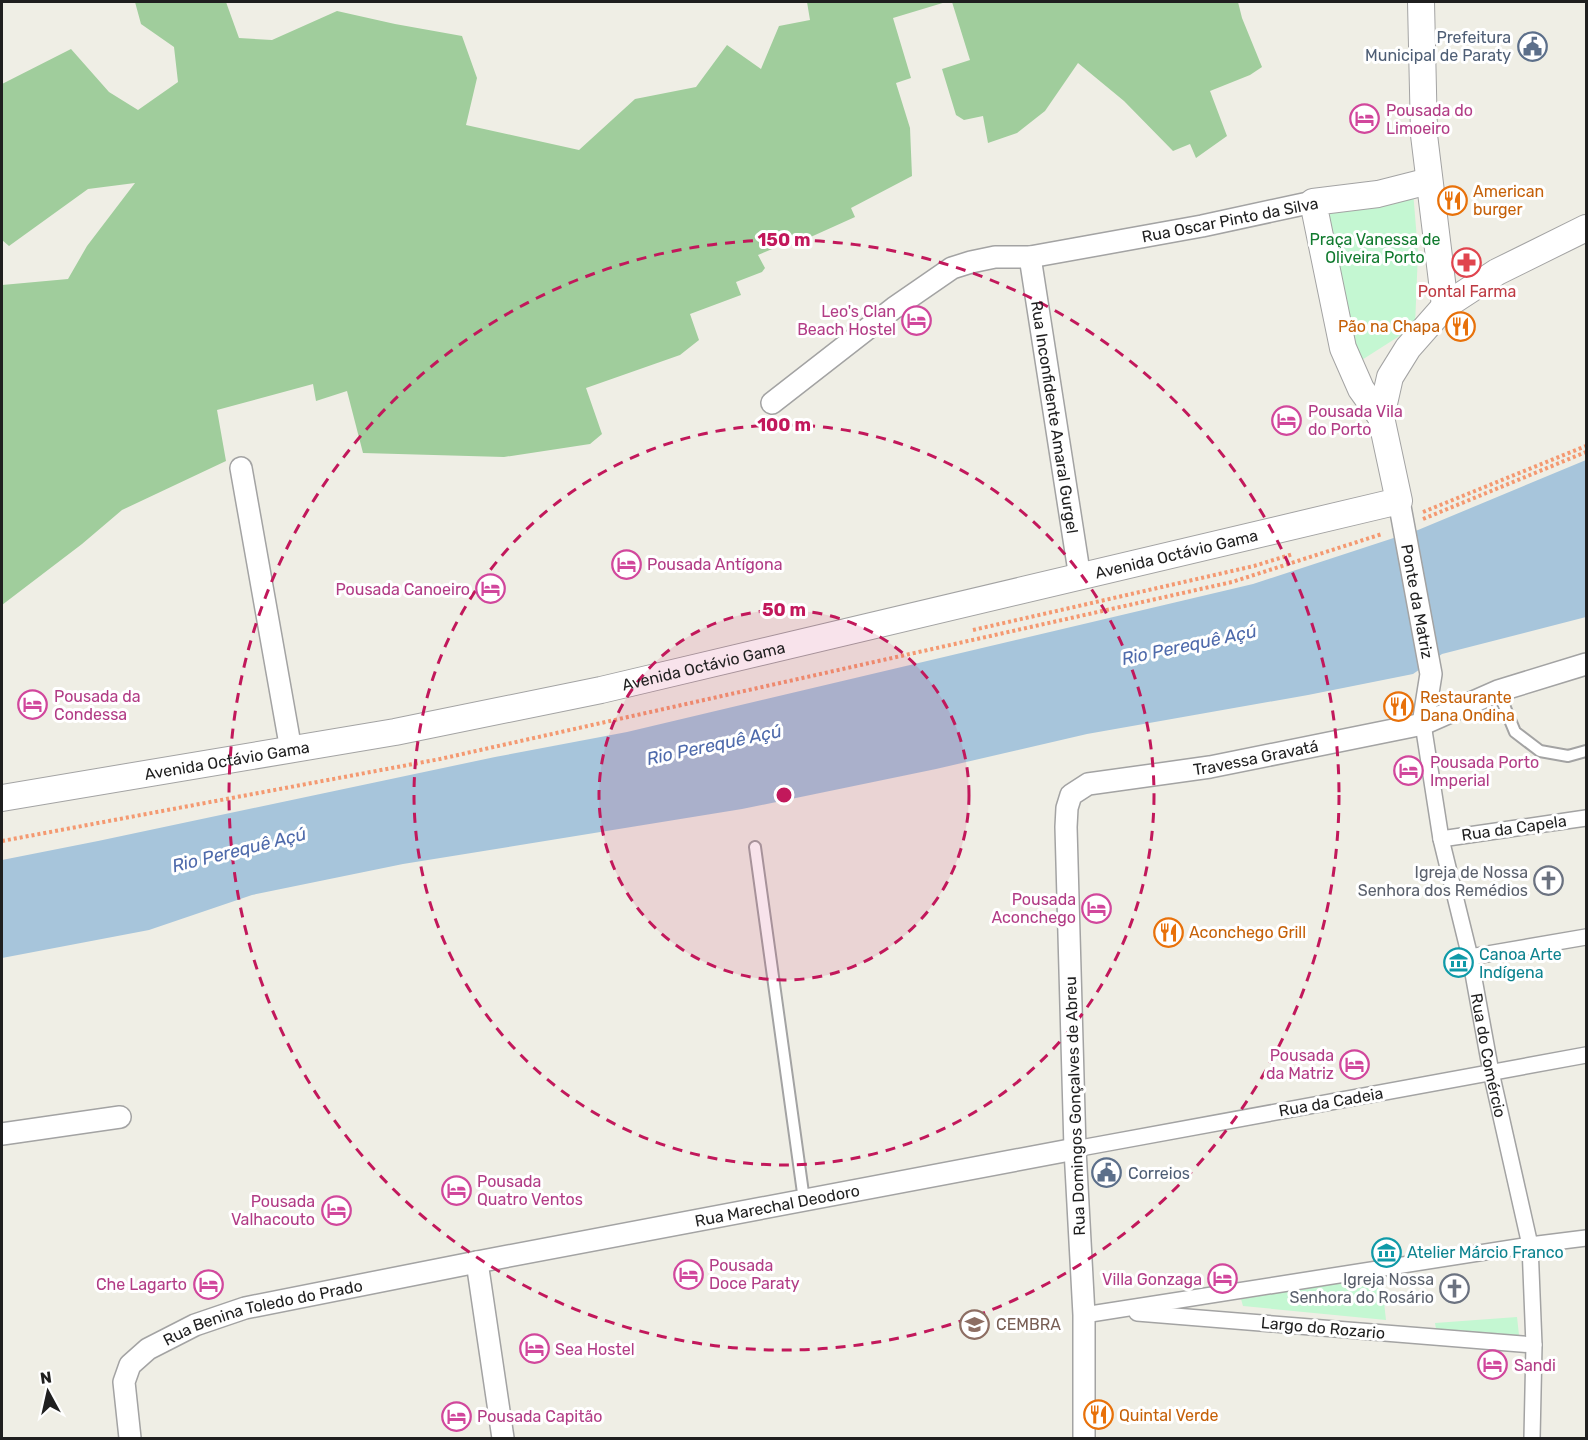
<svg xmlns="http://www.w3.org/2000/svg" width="1588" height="1440" viewBox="0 0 1588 1440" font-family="Rubik,sans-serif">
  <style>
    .forest { fill: #a0cd9c }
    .park { fill: #c4f7d2 }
    .water { fill: #a7c5db }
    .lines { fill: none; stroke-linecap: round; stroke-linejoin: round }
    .service-casing { stroke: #a3a3a3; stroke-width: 14 }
    .pedestrian-casing { stroke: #a3a3a3; stroke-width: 18 }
    .minor-casing { stroke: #a3a3a3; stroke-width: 24 }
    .tertiary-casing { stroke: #a3a3a3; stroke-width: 28 }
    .path { stroke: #f49971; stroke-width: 4; stroke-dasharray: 3 3; stroke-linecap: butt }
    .service { stroke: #fff; stroke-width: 10 }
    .pedestrian { stroke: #fff; stroke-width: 15 }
    .minor { stroke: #fff; stroke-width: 21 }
    .tertiary { stroke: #fff; stroke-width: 26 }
    .ring { fill: none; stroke: #c2185b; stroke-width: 3; stroke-dasharray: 10 8 }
    .labels { text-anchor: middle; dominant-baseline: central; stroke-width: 6; stroke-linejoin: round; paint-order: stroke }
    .service-label { font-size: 16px; fill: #4e5e75; stroke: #fff; text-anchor: end }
    .hotel-label { font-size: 16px; fill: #b23c85; stroke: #fff; text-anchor: start }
    .food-label { font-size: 16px; fill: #c56008; stroke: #fff; text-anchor: start }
    .street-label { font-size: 16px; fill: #1f1f1f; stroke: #fff }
    .park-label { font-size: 16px; fill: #107a2e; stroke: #fff }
    .health-label { font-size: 16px; fill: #be3a42; stroke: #fff }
    .worship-label { font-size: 16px; fill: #5b616d; stroke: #fff; text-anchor: end }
    .culture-label { font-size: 16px; fill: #0d838f; stroke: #fff; text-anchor: start }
    .education-label { font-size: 16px; fill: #785e54; stroke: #fff; text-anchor: start }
    .water-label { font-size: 18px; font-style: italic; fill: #4e6aab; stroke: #fff }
    .centre { fill: #c2185b; stroke: #fff; stroke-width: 3 }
    .ring-label { font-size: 18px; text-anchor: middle; font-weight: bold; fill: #c2185b; stroke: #fff; stroke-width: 6; stroke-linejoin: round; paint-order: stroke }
  </style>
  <rect width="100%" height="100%" fill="#efeee5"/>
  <!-- forest -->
  <g class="forest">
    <polygon points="135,2 226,2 239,38 272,40 337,11 395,24 462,36 477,78 466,125 579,150 635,99 696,87 727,45 761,69 779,26 810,20 807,2 946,2 893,18 911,78 896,83 910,128 912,176 851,208 855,217 804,240 801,237 758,255 765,268 762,272 736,282 741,295 690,314 699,340 680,355 586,388 602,434 590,444 504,457 363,453 347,391 316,401 313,384 217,410 226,461 122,510 82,544 2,605 2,285 68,279 87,246 135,183 88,189 9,246 2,240 2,84 71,49 109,92 138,110 178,82 174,47 141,24"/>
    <polygon points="952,2 1238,2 1242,18 1262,67 1250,75 1210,91 1227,136 1196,158 1190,144 1173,151 1124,101 1078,63 1045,111 1017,133 988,143 983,116 964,120 956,115 942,69 970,60"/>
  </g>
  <!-- park -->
  <g class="park">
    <polygon points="1413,191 1418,252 1415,326 1354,365 1326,219 1331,212"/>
    <polygon points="1381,1276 1386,1320 1243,1306 1241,1299"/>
    <polygon points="1517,1317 1519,1335 1436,1329 1435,1323"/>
  </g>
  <!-- water -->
  <polygon class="water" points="1586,460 1586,617 1442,654 1413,674 1308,695 1087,734 936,769 742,809 403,864 252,895 149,930 2,958 2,860 98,841 495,757 627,732 1253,584 1418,530"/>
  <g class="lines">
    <defs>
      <g id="service">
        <polyline points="1498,691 1515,732 1540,751 1568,756 1586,751"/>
        <polyline points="755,847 804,1200"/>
      </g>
      <g id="pedestrian">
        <path id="s1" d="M1423,724L1441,839L1470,957L1491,1072L1530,1245L1534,1345L1532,1438"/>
        <polyline points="1441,839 1586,818"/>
        <polyline points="1470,957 1586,937"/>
        <polyline points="1075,1149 1586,1055"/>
        <polyline points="1137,1313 1534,1345"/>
        <polyline points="1084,1315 1530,1245 1586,1238"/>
      </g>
      <g id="minor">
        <path id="s2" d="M1030,257L1080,578"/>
        <polyline points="772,403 894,308 952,268 971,262 995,257 1030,257 1202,226 1313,202"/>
        <polyline points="241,468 291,750"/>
        <path id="s3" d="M1399,501L1431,674L1423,724"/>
        <polyline points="2,1134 120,1117"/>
        <polyline points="477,1262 503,1438"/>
        <path id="s4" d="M130,1438L124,1382L130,1365L148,1349L195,1325L245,1308L477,1262L1075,1149"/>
        <path id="s5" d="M1084,1438V1315L1075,1149L1066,827L1067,808L1071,795L1088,784L1210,767L1423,724L1498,691L1586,664"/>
      </g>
      <g id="tertiary">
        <polyline points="1421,2 1424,135 1445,306"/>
        <polyline points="1381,417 1390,377 1408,348 1445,306 1497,272 1586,228"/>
        <path id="s6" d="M2,798L395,732L601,690L1399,501L1381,417L1361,389L1343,348L1313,202L1378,194L1429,181"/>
      </g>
    </defs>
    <!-- service casing -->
    <use href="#service" class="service-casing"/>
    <!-- pedestrian casing -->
    <use href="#pedestrian" class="pedestrian-casing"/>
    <!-- minor casing -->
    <use href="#minor" class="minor-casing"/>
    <!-- tertiary casing -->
    <use href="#tertiary" class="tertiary-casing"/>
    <!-- path -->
    <g class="path">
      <polyline points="1423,512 1586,446"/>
      <polyline points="1423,519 1586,452"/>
      <polyline points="973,630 1254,566 1293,554"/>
      <polyline points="2,841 440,759 1232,582 1382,534"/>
    </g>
    <!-- service -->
    <use href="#service" class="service"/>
    <!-- pedestrian -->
    <use href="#pedestrian" class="pedestrian"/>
    <!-- minor -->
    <use href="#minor" class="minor"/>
    <!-- tertiary -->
    <use href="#tertiary" class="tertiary"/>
  </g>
  <!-- distance rings -->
  <circle cx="784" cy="795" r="185" fill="#c2185b" fill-opacity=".12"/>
  <g class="ring">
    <circle cx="784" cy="795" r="185"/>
    <circle cx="784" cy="795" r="370"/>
    <circle cx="784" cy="795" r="555"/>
  </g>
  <!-- icons -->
  <defs>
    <symbol id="civic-ring" viewBox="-11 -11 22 22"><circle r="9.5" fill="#fff" stroke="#5c6f8a" stroke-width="1.5"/><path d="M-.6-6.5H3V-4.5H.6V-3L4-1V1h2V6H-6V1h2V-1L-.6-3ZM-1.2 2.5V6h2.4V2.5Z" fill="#5c6f8a"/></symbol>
    <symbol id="hotel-ring" viewBox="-11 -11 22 22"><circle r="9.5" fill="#fff" stroke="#d1479c" stroke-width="1.5"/><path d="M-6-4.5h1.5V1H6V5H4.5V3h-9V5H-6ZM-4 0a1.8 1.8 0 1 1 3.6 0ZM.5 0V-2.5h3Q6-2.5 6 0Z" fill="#d1479c"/></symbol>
    <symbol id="restaurant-ring" viewBox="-11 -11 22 22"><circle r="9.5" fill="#fff" stroke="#e8710a" stroke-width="1.5"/><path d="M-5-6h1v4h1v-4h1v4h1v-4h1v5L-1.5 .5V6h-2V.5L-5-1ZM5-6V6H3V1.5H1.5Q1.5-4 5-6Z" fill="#e8710a"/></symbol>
    <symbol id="pharmacy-ring" viewBox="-11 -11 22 22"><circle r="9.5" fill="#fff" stroke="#e0444e" stroke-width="1.5"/><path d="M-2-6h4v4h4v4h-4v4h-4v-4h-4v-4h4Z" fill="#e0444e"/></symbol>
    <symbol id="church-ring" viewBox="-11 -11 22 22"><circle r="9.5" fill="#fff" stroke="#6b7280" stroke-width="1.5"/><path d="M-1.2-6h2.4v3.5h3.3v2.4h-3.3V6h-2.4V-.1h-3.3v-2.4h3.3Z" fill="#6b7280"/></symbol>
    <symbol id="museum-ring" viewBox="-11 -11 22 22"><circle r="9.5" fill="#fff" stroke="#0f9aa8" stroke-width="1.5"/><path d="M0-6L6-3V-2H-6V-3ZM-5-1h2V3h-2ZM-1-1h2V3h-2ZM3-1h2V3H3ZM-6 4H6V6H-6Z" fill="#0f9aa8"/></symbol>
    <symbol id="school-ring" viewBox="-11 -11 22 22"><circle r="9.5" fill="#fff" stroke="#8d6e63" stroke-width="1.5"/><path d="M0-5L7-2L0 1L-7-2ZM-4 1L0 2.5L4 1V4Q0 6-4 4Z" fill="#8d6e63"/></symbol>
  </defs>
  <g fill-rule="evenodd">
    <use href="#civic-ring" x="1516" y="30" width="33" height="33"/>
    <use href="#hotel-ring" x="1348" y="102" width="33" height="33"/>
    <use href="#restaurant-ring" x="1436" y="184" width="33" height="33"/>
    <use href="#pharmacy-ring" x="1450" y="246" width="33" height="33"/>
    <use href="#hotel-ring" x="900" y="304" width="33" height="33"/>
    <use href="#restaurant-ring" x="1444" y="310" width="33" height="33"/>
    <use href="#hotel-ring" x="1270" y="404" width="33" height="33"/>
    <use href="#hotel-ring" x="610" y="548" width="33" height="33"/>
    <use href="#hotel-ring" x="474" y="572" width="33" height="33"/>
    <use href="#hotel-ring" x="16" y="688" width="33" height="33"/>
    <use href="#restaurant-ring" x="1382" y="690" width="33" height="33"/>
    <use href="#hotel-ring" x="1392" y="754" width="33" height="33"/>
    <use href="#church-ring" x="1532" y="864" width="33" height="33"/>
    <use href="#hotel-ring" x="1080" y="892" width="33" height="33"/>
    <use href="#restaurant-ring" x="1152" y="916" width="33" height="33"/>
    <use href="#museum-ring" x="1442" y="946" width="33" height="33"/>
    <use href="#hotel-ring" x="1338" y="1048" width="33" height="33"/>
    <use href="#civic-ring" x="1090" y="1156" width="33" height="33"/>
    <use href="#hotel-ring" x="440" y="1174" width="33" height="33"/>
    <use href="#hotel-ring" x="320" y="1194" width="33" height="33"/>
    <use href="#museum-ring" x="1370" y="1236" width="33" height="33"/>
    <use href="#hotel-ring" x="672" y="1258" width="33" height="33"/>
    <use href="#hotel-ring" x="1206" y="1262" width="33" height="33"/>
    <use href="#hotel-ring" x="192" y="1268" width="33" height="33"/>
    <use href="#church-ring" x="1438" y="1272" width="33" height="33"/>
    <use href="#school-ring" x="958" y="1308" width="33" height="33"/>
    <use href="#hotel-ring" x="518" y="1332" width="33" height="33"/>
    <use href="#hotel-ring" x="1476" y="1348" width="33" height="33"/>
    <use href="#restaurant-ring" x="1082" y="1398" width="33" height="33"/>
    <use href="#hotel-ring" x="440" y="1400" width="33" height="33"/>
  </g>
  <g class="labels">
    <!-- service labels -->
    <g class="service-label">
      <text x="1511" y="37">Prefeitura<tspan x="1511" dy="18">Municipal de Paraty</tspan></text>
      <text x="1128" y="1173" text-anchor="start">Correios</text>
    </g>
    <!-- hotel labels -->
    <g class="hotel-label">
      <text x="1386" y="110">Pousada do<tspan x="1386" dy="18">Limoeiro</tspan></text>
      <text x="896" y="311" text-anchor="end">Leo's Clan<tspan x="896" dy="18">Beach Hostel</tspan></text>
      <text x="1308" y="411">Pousada Vila<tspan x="1308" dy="18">do Porto</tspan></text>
      <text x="647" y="564">Pousada Antígona</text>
      <text x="470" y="589" text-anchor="end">Pousada Canoeiro</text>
      <text x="54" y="696">Pousada da<tspan x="54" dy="18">Condessa</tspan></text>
      <text x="1430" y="762">Pousada Porto<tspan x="1430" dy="18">Imperial</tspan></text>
      <text x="1076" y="899" text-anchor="end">Pousada<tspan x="1076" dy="18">Aconchego</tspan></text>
      <text x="1334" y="1055" text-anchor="end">Pousada<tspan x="1334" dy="18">da Matriz</tspan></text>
      <text x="477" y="1181">Pousada<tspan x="477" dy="18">Quatro Ventos</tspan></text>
      <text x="315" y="1201" text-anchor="end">Pousada<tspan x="315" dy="18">Valhacouto</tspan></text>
      <text x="709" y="1265">Pousada<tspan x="709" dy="18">Doce Paraty</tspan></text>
      <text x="1202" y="1279" text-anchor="end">Villa Gonzaga</text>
      <text x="187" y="1284" text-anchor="end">Che Lagarto</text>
      <text x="555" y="1349">Sea Hostel</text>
      <text x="1514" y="1365">Sandi</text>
      <text x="477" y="1416">Pousada Capitão</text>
    </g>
    <!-- food labels -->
    <g class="food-label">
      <text x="1473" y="191">American<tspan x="1473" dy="18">burger</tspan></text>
      <text x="1440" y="326" text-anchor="end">Pão na Chapa</text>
      <text x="1420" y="697">Restaurante<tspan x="1420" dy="18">Dana Ondina</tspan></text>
      <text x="1189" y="932">Aconchego Grill</text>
      <text x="1119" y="1415">Quintal Verde</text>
    </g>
    <!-- street labels -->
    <g class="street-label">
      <text transform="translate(1230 220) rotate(-11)">Rua Oscar Pinto da Silva</text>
      <text stroke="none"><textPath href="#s2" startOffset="162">Rua Inconfidente Amaral Gurgel</textPath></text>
      <text stroke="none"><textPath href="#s6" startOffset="1200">Avenida Octávio Gama</textPath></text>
      <text stroke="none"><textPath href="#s3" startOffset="102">Ponte da Matriz</textPath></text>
      <text stroke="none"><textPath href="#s6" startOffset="714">Avenida Octávio Gama</textPath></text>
      <text stroke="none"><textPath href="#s5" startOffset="834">Travessa Gravatá</textPath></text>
      <text stroke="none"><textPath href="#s6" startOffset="228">Avenida Octávio Gama</textPath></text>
      <text transform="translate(1514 828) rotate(-8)">Rua da Capela</text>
      <text stroke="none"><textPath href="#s1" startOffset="338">Rua do Comércio</textPath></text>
      <text transform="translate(1331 1102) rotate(-10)">Rua da Cadeia</text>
      <text transform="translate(1075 1106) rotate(-92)">Rua Domingos Gonçalves de Abreu</text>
      <text stroke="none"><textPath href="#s4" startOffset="746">Rua Marechal Deodoro</textPath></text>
      <text stroke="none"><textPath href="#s4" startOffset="220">Rua Benina Toledo do Prado</textPath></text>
      <text transform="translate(1323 1328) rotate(5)">Largo do Rozario</text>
    </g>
    <!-- park labels -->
    <g class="park-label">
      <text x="1375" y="239">Praça Vanessa de<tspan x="1375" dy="18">Oliveira Porto</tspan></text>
    </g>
    <!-- health labels -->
    <g class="health-label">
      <text x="1467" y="291">Pontal Farma</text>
    </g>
    <!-- worship labels -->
    <g class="worship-label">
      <text x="1528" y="872">Igreja de Nossa<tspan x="1528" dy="18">Senhora dos Remédios</tspan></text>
      <text x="1434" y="1279">Igreja Nossa<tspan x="1434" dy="18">Senhora do Rosário</tspan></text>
    </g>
    <!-- culture labels -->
    <g class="culture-label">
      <text x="1479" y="954">Canoa Arte<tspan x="1479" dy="18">Indígena</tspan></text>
      <text x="1407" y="1252">Atelier Márcio Franco</text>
    </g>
    <!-- education labels -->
    <g class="education-label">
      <text x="996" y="1324">CEMBRA</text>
    </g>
    <!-- water labels -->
    <g class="water-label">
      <text transform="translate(1189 645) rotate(-12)">Rio Perequê Açú</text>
      <text transform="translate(714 745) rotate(-12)">Rio Perequê Açú</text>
      <text transform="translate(239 850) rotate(-14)">Rio Perequê Açú</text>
    </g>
  </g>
  <circle cx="784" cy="795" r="9" class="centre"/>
  <g class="ring-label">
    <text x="784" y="246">150 m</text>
    <text x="784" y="431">100 m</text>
    <text x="784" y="616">50 m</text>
  </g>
  <!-- border -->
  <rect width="1588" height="1440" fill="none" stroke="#1f1f1f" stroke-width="6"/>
  <!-- north arrow -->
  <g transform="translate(48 1392) rotate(352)" stroke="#ffffff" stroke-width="4.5" paint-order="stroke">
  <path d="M0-4.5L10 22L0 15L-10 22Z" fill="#1f1f1f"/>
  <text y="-9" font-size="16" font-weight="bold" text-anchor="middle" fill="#1f1f1f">N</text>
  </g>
</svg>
